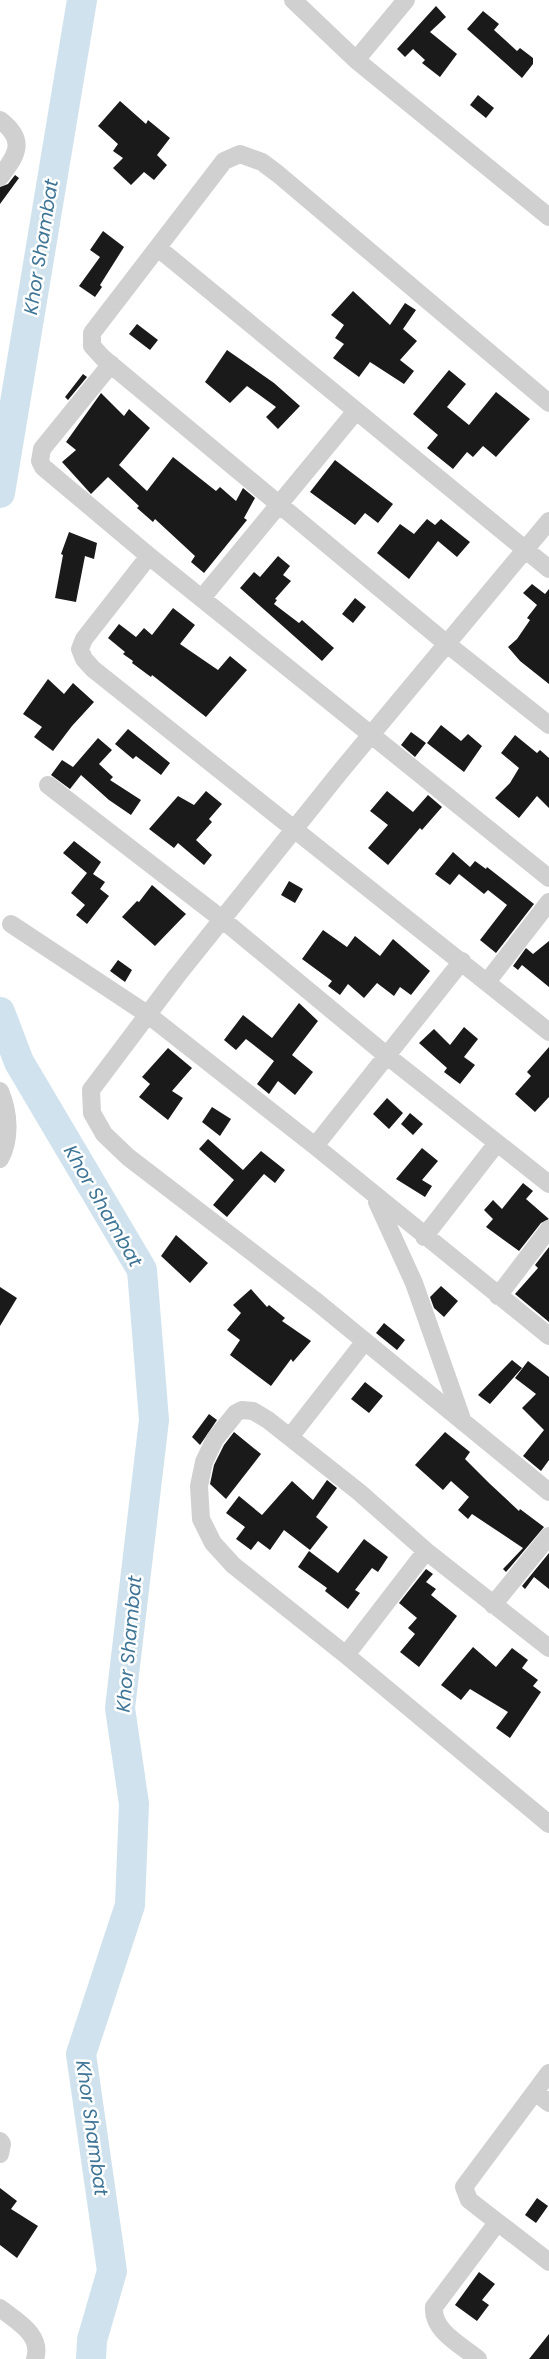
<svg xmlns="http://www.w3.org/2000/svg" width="549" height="2359" viewBox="0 0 549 2359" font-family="Poppins,sans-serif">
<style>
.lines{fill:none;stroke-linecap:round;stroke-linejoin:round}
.river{stroke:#cfe2ee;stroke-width:30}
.building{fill:#1a1a1a}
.minor{stroke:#d0d0d0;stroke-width:18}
.labels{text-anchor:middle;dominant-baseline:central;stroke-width:5;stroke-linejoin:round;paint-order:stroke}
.water-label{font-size:19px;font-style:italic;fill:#3f7597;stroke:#fff}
</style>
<rect width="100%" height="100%" fill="#fff"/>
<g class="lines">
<path class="river" d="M0,493L82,0
M0,1012L19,1062L142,1270L154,1420L120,1708L134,1804L130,1905L81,2054L112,2271L92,2340L91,2359"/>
</g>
<path class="building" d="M436,6L446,17L430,32L457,54L440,77L422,63L425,60L413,49L405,57L397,49Z
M483,11L499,24L494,30L517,51L520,48L533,58V64L522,78L467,29Z
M478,95L494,108L486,118L470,105Z
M120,101L146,124L148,120L170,138L157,155L167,165L154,180L144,172L131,185L113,168L123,158L113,151L118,144L98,126Z
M15,175L19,178L0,204V187L8,184Z
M103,231L124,247L100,285L102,287L95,297L79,286L100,257L90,250Z
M353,291L390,325L405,303L416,310L403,329L417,341L400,360L414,371L404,384L370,362L359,377L333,358L344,344L335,338L344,325L331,315Z
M137,324L158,340L150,350L129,334Z
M227,350L274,383L300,406L278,429L266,417L276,407L247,386L230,403L205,382Z
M449,370L466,384L447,407L469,425L496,392L530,419L496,457L483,446L473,457L467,452L453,469L427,448L438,435L413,414Z
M83,374L87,377L68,400L65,397Z
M101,393L124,416L129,409L150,428L119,465L147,491L173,457L216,491L220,487L236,501L243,488L255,498L244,518L247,520L204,573L191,562L195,556L155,519L153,522L137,508L139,506L108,477L91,494L62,462L76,450L66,442Z
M335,460L393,504L378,523L365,513L355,525L310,492Z
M427,519L435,525L441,519L470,542L457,557L438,541L409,579L377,553L400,524L414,534Z
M69,532L97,543L94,559L85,556L76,602L55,598L63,555L61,554Z
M278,556L290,566L283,575L291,581L275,599L277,600L274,604L299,623L302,620L334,648L322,661L240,588L254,572L260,577Z
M532,584L545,594L549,589V684L520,661L508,647L517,639L530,620L527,618L537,605L523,593Z
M355,598L366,607L353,623L342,614Z
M173,608L195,625L180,644L218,670L230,656L247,670L206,717L152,675L151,677L132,663L133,661L123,654L125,652L108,638L119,624L136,637L144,628L152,635Z
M48,679L64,694L73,683L94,702L72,726L53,751L34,737L42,727L23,714Z
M441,725L461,741L468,734L482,746L464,772L427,743Z
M128,729L170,763L161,775L136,756L133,759L115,744Z
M411,732L426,743L415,757L401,745Z
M515,735L537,753L540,750L549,758V808L537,796L519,818L495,798L510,783L519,768L501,753Z
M98,738L112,750L99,764L113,777L110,780L141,800L131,815L109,800L81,775L70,789L51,775L62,760L73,767Z
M206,791L222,804L209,819L212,822L196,840L212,855L204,865L178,843L174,848L149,829L178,796L194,805Z
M387,791L413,812L428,795L442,807L422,830L420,828L388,865L368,848L388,825L370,811Z
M74,841L101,862L93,874L105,882L100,889L109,896L87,924L76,915L85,905L71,893L87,873L63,853Z
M453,852L470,867L475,861L486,869L487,867L534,904L496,953L480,940L507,905L488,890L484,894L459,874L450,885L435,874Z
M289,881L303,889L295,903L281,895Z
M152,885L186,914L155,946L122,917L137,901L139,902Z
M323,930L347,947L355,936L380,956L393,939L430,971L411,995L400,987L394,996L377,983L364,998L348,984L340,995L328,986L332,981L302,959Z
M549,941V987L522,965L518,970L513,966L526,948L533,954Z
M118,960L132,970L125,982L110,971Z
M299,1003L318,1021L292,1055L313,1072L295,1095L278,1081L269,1094L257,1084L274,1061L246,1039L236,1050L224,1040L243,1015L272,1038Z
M464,1027L478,1039L464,1057L475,1065L460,1084L444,1072L447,1068L419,1043L434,1029L450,1045Z
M549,1047V1097L535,1112L515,1094L531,1076L527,1072Z
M168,1048L192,1068L172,1091L183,1098L168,1120L139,1097L150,1084L142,1077Z
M387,1098L403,1113L389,1129L373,1114Z
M212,1107L231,1119L220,1136L202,1122Z
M410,1113L423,1124L413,1135L401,1124Z
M208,1139L243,1170L261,1151L285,1170L275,1183L264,1174L227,1217L213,1205L234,1180L199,1149Z
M422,1148L438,1161L422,1180L432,1186L425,1197L396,1179Z
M523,1183L533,1191L526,1199L549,1219L541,1223L519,1251L486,1227L493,1219L484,1210L493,1200L502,1209Z
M176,1235L208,1263L190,1283L161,1256Z
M549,1247V1322L515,1294L538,1268L535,1265Z
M441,1286L458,1301L444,1317L434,1308L430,1297Z
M0,1287L17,1298L0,1326Z
M251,1289L267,1307L269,1305L285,1318L282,1321L311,1341L293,1362L291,1359L271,1386L230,1355L240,1340L227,1330L241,1313L233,1305Z
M384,1323L405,1340L397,1350L376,1333Z
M512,1360L522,1368L490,1404L478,1395Z
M528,1361L549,1377V1460L541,1471L523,1456L544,1430L522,1408L536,1394L515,1378Z
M365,1382L383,1396L369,1413L351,1399Z
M209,1414L217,1420L200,1445L192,1437Z
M234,1432L261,1454L226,1499L210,1484L214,1465L224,1445Z
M445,1432L470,1452L465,1459L489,1483L519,1511L520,1509L544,1527L506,1572L503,1569L523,1548L472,1514L468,1519L458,1510L469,1497L451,1481L443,1490L415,1465Z
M327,1480L337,1488L316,1517L328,1527L310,1550L284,1530L270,1550L258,1541L251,1550L236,1539L245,1527L226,1513L239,1496L262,1515L292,1481L313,1500Z
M364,1539L388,1557L378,1572L372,1568L355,1590L360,1593L348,1609L325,1591L327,1588L298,1567L309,1551L338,1573Z
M549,1553V1589L534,1577L525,1589L522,1586Z
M426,1569L433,1574L426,1582L436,1589L431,1595L457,1616L419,1667L400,1652L415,1634L408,1628L417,1618L399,1603Z
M473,1647L496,1667L512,1648L528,1660L522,1668L538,1680L533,1686L541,1692L510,1738L496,1728L508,1712L470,1689L461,1700L441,1685Z
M0,2188L17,2201L11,2209L38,2226L17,2258L0,2245Z
M537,2198L548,2206L536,2223L525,2215Z
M479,2272L495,2284L482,2300L489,2305L477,2321L455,2305Z
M549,2334V2359H529Z"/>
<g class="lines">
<path class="minor" d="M293,0L356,60L549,217
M356,60L406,0
M0,120C26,140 18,154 0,177
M158,248L549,569
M111,364L42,449L40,461L43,467L149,556L549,878
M549,403L278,174L262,162L240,154L224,161L92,333V346L103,358L447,644L549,725
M549,521L340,772L176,977L91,1090L92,1113L104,1134L128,1157L317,1302L549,1492
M149,556L84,639L80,649L84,659L93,669L549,1032
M202,598L356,411
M48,785L223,920L386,1055L549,1184
M11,924L147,1014L315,1146L549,1336
M487,982L549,902
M0,1091C9,1112 11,1139 0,1159
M315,1146L462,961
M377,1202L414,1283L463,1422
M424,1237L497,1143
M498,1296L549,1229
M290,1437L365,1341
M493,1605L549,1536
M549,1648L426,1551L359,1492L268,1420L253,1411L242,1410L236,1413L215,1439L204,1462L199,1486L201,1519L213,1543L233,1565L346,1655L549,1824
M346,1655L426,1551
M549,2073L464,2187L469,2200L549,2262
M535,2092L549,2103
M0,2141L2,2144L0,2154
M0,2308C16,2321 43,2335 35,2359
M478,2359C461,2345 432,2331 434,2307L497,2223"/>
</g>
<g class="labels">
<g class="water-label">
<text transform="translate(41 247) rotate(-81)">Khor Shambat</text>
<text transform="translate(103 1206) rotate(60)">Khor Shambat</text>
<text transform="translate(129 1644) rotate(-85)">Khor Shambat</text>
<text transform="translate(92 2128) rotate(82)">Khor Shambat</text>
</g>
</g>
</svg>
